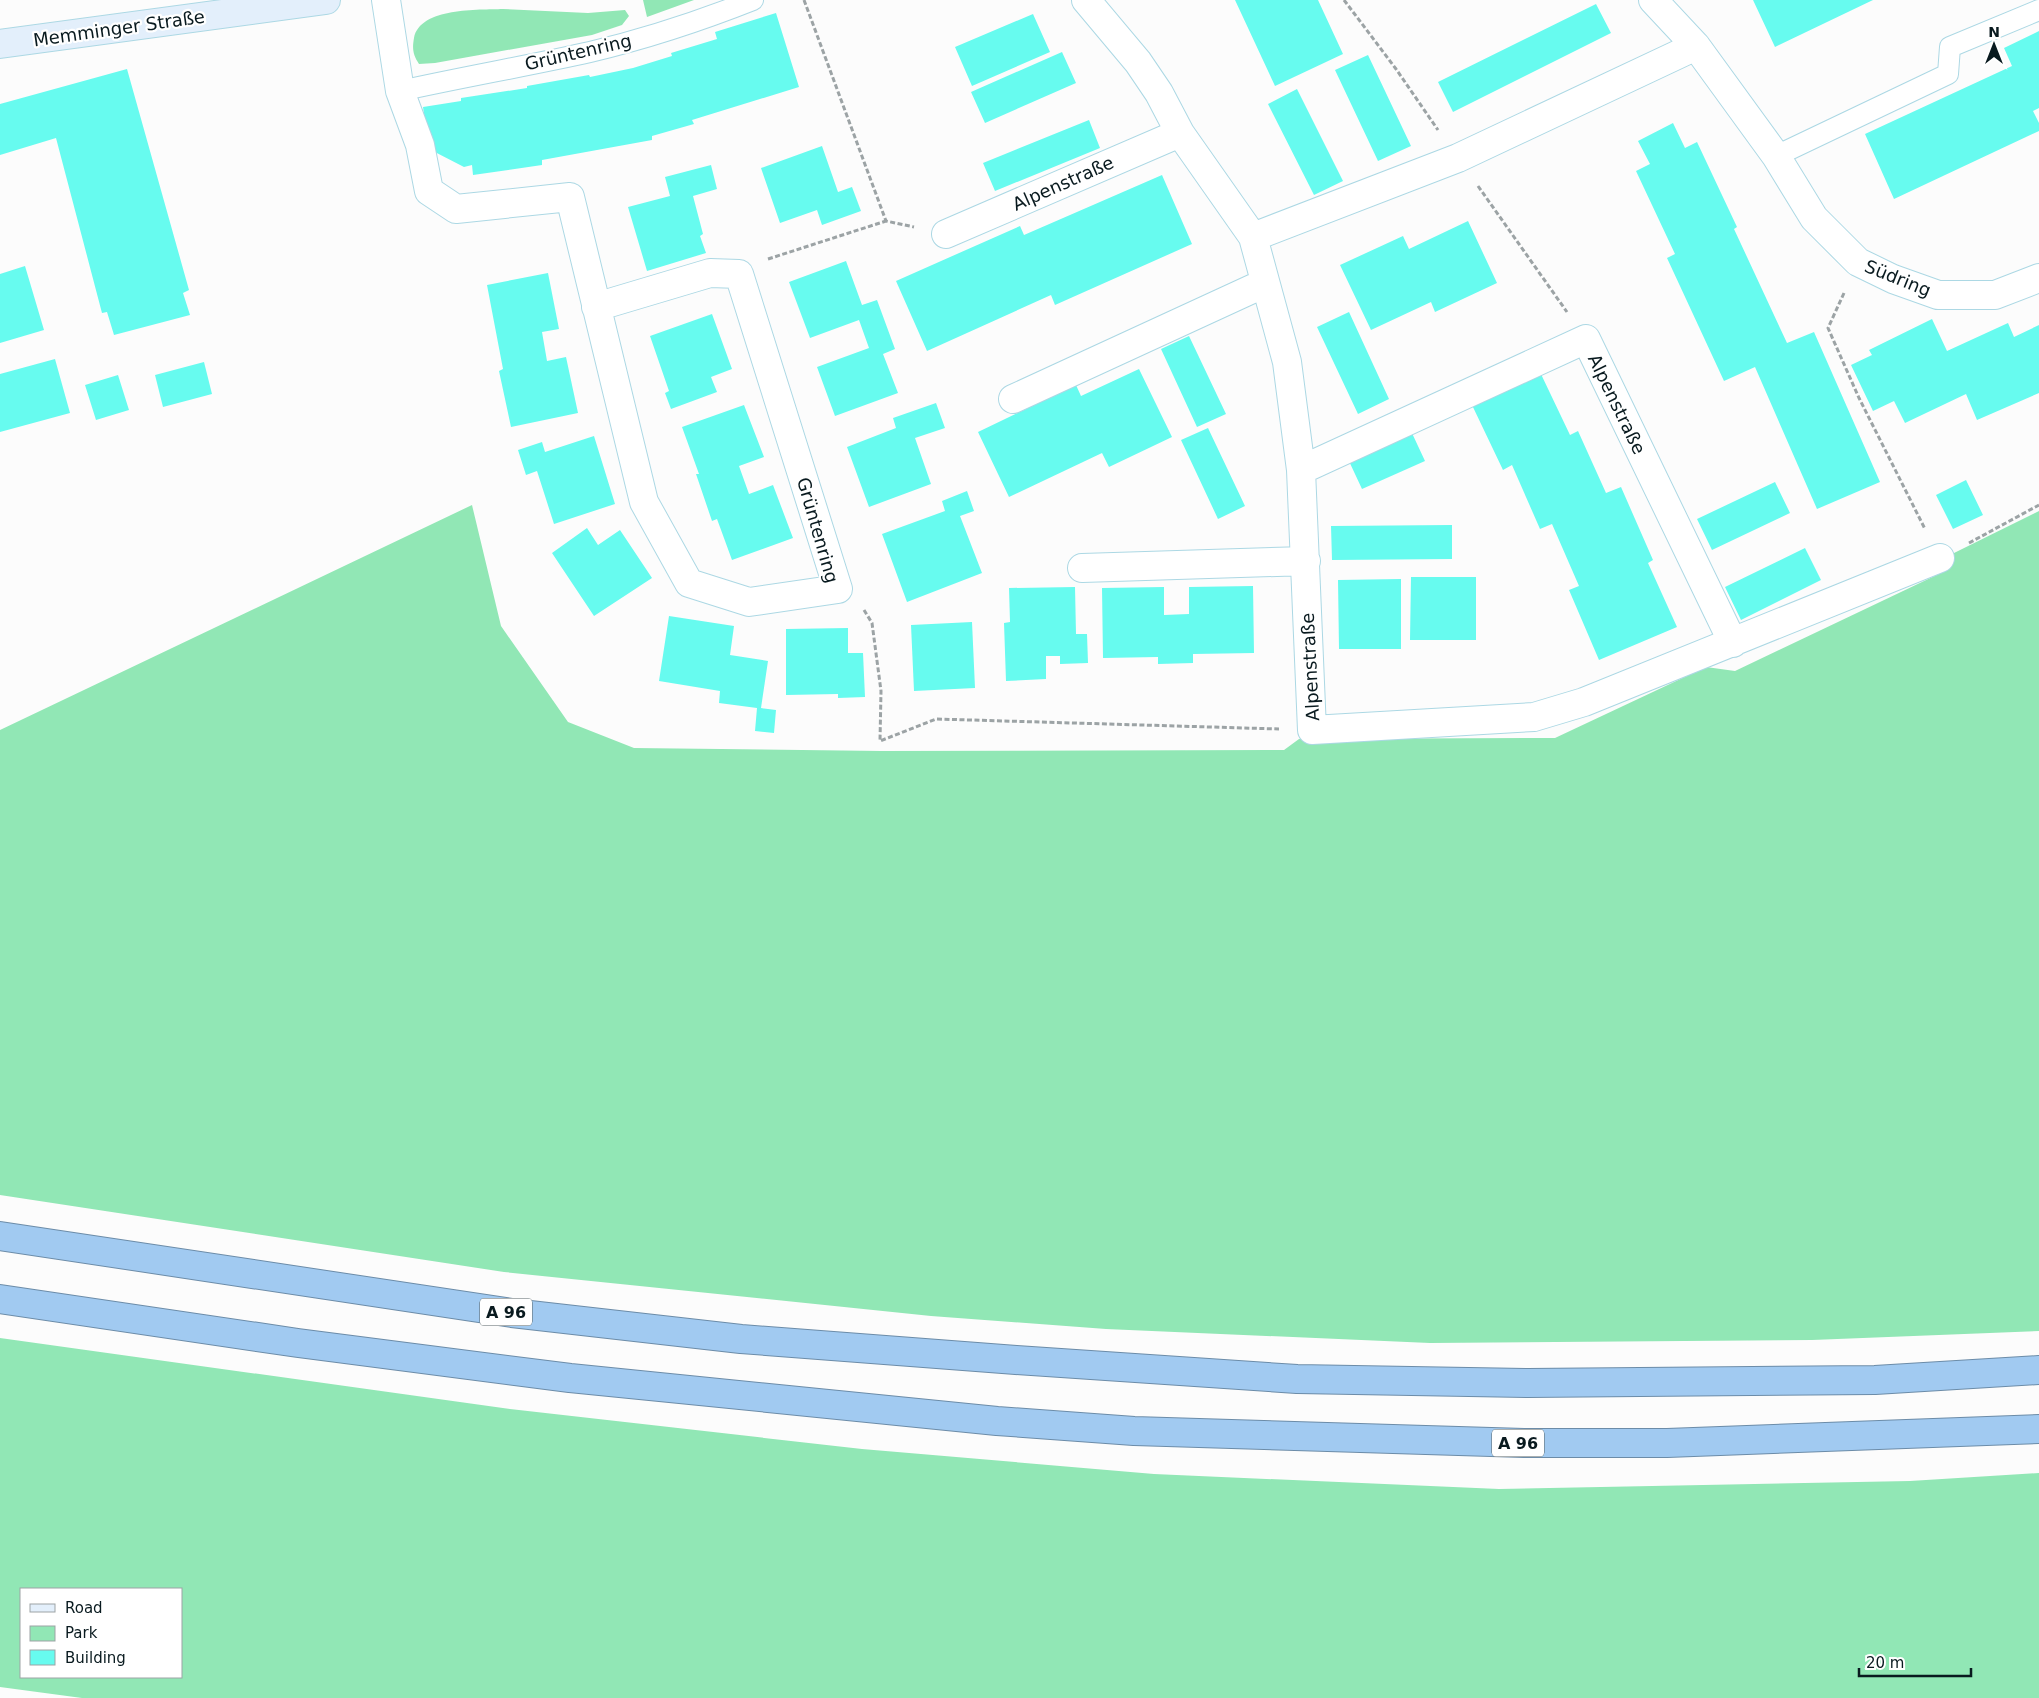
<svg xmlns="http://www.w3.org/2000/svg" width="2039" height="1698" viewBox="0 0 2039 1698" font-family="'DejaVu Sans',sans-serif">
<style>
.green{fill:#91e7b5;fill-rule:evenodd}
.building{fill:#67fbef}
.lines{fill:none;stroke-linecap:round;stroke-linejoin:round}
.lane-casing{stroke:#acd8e4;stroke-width:22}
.street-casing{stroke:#acd8e4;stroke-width:30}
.secondary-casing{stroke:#acd8e4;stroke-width:30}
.highway-casing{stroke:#6c8ca8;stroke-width:30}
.path{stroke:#9ca3a5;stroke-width:3;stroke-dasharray:5 2.5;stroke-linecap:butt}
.lane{stroke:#fff;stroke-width:20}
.street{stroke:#fff;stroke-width:28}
.secondary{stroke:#e3effb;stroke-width:28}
.highway{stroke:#a1caf1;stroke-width:28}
.labels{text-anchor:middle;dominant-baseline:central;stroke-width:4.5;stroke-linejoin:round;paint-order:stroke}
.shield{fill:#fff;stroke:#535f62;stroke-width:1}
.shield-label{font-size:16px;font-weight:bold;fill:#091a1f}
.street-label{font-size:18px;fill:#091a1f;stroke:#fff}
</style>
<rect width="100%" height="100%" fill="#fcfcfc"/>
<path class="green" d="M643,0H694L647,17Z
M503,9L588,13L625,10L629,16L622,25L592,35L435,63L419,64C413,55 412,49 414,38C420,7 479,10 503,9Z
M472,505L501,626L568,722L634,748L881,751L1284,750L1299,739L1555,738L1706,667L1735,671L1943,572L1952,554L2039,511V1331L1812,1340L1430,1343L1106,1329L931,1316L504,1272L0,1195V730Z
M0,1338L510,1409L862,1449L1154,1474L1499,1489L1910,1481L2039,1473V1698H82L0,1687ZM21,1589H181V1677H21Z"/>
<path class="building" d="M1235,0H1318L1343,54L1275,86Z
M1753,0H1873L1775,47Z
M1596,4L1611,33L1453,112L1438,82Z
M776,13L799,87L692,120L694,124L652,136V140L542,160V165L473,175L472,165L464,167L429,149L423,107L461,101V98L527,88V86L589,75L590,77L633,68L672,56L671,53L717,39L715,32Z
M1033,14L1050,52L972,86L955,47Z
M2039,31V108L2033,111L2039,123V131L1894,199L1865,134L2012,66L2004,48Z
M1062,52L1076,83L985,123L971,92Z
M1368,55L1411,146L1378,161L1335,70Z
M127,69L189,290L183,293L190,315L114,335L107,312L102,313L56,138L0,155V104Z
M1297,89L1343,181L1314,195L1268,104Z
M1089,120L1100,148L995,191L983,163Z
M1673,123L1685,148L1697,142L1737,227L1734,229L1787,343L1814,332L1880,482L1817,509L1755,367L1724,381L1667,258L1675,254L1636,171L1650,164L1638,141Z
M822,146L838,192L852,187L861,211L822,225L817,210L780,223L761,168Z
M711,165L717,189L693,196L703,234L700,236L706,253L647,271L628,207L670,196L665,177Z
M1162,175L1192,244L1055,305L1051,295L927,351L896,281L1020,226L1024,235Z
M1468,221L1497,283L1435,312L1431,302L1371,330L1340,265L1403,236L1409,249Z
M846,261L862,305L877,300L895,349L883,354L898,393L835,416L817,367L869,348L859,320L810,338L789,282Z
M25,266L44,330L0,343V274Z
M548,273L559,329L542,332L547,361L566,357L578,413L511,427L499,371L503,369L487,285Z
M1349,312L1389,399L1358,414L1317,327Z
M712,314L732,369L711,377L717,392L671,409L665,393L669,391L650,336Z
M1932,319L1947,351L2008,323L2014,337L2039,325V393L1977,420L1966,394L1905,423L1894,401L1873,411L1851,365L1872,355L1869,350Z
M1189,336L1226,414L1197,427L1161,349Z
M55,359L70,413L0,432V374Z
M204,362L212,394L163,407L155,375Z
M1139,369L1172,437L1109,467L1102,453L1009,497L978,432L1076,385L1081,396Z
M1540,372L1570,435L1578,431L1606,493L1621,487L1653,560L1648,563L1677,627L1599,660L1569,590L1579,586L1552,524L1540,529L1512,465L1503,470L1472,405Z
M118,375L129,410L96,420L85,385Z
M936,403L945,428L915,438L931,484L869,507L847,447L896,428L893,418Z
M744,405L764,457L739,466L749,494L773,485L793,538L732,560L717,519L712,521L696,474H699L682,427Z
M1208,428L1245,506L1218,519L1181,440Z
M1411,431L1425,461L1362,489L1348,459Z
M594,436L615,504L554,524L537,471L526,475L518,450L542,442L545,452Z
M1966,480L1983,515L1953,529L1936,495Z
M1775,482L1790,513L1712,550L1697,519Z
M967,491L974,511L960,516L982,573L907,602L882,534L945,511L942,501Z
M1452,525V559L1332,560L1331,526Z
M587,528L598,545L620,530L652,578L594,616L552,553Z
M1805,548L1821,580L1741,620L1725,587Z
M1411,577H1476V640H1410Z
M1401,579V649H1339L1338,580Z
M1253,586L1254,653L1193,654V663L1158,664V657L1103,658L1102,588L1164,587V615L1189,614V587Z
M1075,587L1076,634H1087L1088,663L1060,664V656H1046V679L1006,681L1004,623L1010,622L1009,588Z
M669,616L734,626L730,655L768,661L761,708L776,710L774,733L755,731L757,708L719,703L720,691L659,681Z
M972,622L975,688L914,691L911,625Z
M848,628V653H863L865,697L838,698V694L786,695V629Z"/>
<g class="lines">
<g class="lane-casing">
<path id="lane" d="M400,91C463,77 527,66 590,52C645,39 700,21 753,0
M1776,156L1948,74L1950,47L2039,10"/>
</g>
<g class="street-casing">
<path id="street" d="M386,0L400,91L420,145L429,191L456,209L570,197L644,502L689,583L749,602L838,589L739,274L710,273L596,307
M1086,0L1138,62L1159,93L1180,133L1253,237L1287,362L1301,470L1312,730L1534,717L1584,702L1940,558
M1653,0L1696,46L1776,156L1814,218L1858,262L1893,279L1938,295H1995L2039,278
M946,234L1180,133
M1253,237L1458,158L1696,46
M1013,399L1265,283
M1301,470L1586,339L1733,643
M1082,568L1306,561"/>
</g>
<g class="secondary-casing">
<path id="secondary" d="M0,44L326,0"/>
</g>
<g class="highway-casing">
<path id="highway" d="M0,1236L512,1313L741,1339L1016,1360L1297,1379L1528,1383L1875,1380L2039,1370
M0,1299L298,1343L570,1378L997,1421L1134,1431L1524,1443H1667L2039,1429"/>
</g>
<path class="path" d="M804,0L886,221L914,227
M1344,0L1396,69L1438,130
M1478,186L1567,312
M768,259L886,221
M1844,293L1828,328L1859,398L1925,529
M1969,543L2039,505
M864,610L872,623L881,691L880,741L936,719L1279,729"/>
<use href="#lane" class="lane"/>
<use href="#street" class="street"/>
<use href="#secondary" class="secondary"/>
<use href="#highway" class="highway"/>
</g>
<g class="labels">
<g class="shield">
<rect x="480" y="1298.5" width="52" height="27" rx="4"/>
<rect x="1492" y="1429.5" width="52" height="27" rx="4"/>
</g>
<g class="shield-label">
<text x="506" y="1312">A 96</text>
<text x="1518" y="1443">A 96</text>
</g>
<g class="street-label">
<text transform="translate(119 28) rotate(-8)">Memminger Straße</text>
<text transform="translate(578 52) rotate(-13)">Grüntenring</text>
<text transform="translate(1063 183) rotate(-24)">Alpenstraße</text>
<text transform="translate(1898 278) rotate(22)">Südring</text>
<text transform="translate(1617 404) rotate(64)">Alpenstraße</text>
<text transform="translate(818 530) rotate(74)">Grüntenring</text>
<text transform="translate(1310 667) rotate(-93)">Alpenstraße</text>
</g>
</g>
<rect x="20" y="1588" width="162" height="90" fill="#ffffff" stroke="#9da3a5"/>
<rect x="30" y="1604" width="25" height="8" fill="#e3effb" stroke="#9da3a5"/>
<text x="65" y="1613" font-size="15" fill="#091a1f">Road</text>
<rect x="30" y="1626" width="25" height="15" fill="#91e7b5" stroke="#9da3a5"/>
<text x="65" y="1638" font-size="15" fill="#091a1f">Park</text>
<rect x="30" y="1650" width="25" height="15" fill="#67fbef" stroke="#9da3a5"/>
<text x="65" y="1663" font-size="15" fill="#091a1f">Building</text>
<g transform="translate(1994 45)" stroke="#ffffff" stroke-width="4" paint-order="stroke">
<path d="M0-4L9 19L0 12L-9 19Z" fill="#091a1f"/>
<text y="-8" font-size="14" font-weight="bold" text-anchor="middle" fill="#091a1f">N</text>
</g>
<path d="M1859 1668v8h112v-8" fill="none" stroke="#091a1f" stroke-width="2.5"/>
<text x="1866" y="1668" font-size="15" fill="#091a1f" stroke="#ffffff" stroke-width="4" paint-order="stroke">20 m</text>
</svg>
